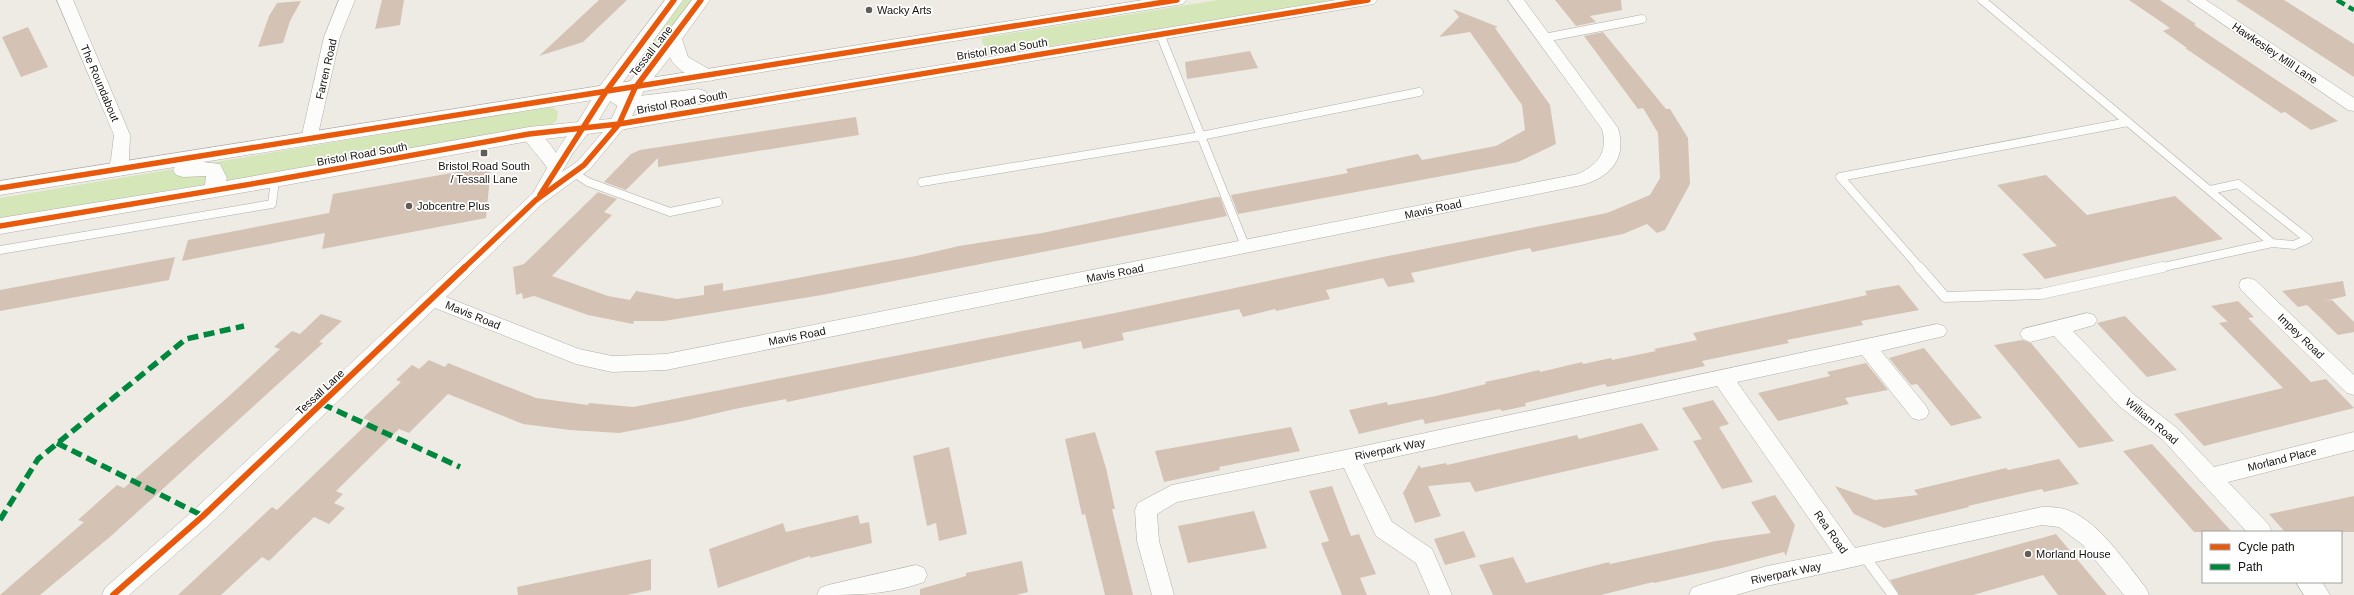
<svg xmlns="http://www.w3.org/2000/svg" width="2354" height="595" viewBox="0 0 2354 595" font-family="Arial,sans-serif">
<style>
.green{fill:#d5e7b8}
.building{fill:#d4c3b4}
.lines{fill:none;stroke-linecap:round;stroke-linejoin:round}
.lane-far1-casing{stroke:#b1aeaa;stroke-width:9}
.lane-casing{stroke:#b1aeaa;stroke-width:11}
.street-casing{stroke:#b1aeaa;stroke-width:1}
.secondary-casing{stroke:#b1aeaa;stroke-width:1}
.highway-casing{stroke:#b1aeaa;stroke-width:1}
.lane-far1{stroke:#fcfcfb;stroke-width:8}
.lane{stroke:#fcfcfb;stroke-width:10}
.street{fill:#fcfcfb;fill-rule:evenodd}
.secondary{fill:#fcfcfb;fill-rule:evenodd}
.highway{fill:#fcfcfb;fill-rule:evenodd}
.quiet-far1{stroke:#00873e;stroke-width:4.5;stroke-dasharray:9 4.5;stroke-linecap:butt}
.quiet{stroke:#00873e;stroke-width:5.5;stroke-dasharray:11 5.5;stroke-linecap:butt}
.cycleway-far1-casing{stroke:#fff;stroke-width:8}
.cycleway-casing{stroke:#fff;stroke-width:9}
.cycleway-far1{stroke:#e8590c;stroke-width:5.5}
.cycleway{stroke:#e8590c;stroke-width:6}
.poi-dot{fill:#605e59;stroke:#fff;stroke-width:1.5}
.labels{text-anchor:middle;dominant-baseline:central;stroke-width:3.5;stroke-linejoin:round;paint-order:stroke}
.poi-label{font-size:11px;fill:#14120e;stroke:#fff;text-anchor:start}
.street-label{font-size:11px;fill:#14120e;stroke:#fff}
</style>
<rect width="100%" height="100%" fill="#eeebe4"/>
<path class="green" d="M683,0H691L644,65L636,66Z
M1218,0H1340L988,56L981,38Z
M550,106L558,111L557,120L551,125L0,220V198Z"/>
<path class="building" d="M382,0H404L400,25L375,29Z
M599,0H627L583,42L539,56Z
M1555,0H1621L1622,10L1590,16L1596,22L1576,26Z
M2129,0H2160L2196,24L2194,25L2338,121L2311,130L2285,112L2281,113L2185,48H2187L2163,31L2170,28Z
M2236,0H2284L2354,44V77Z
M301,1L290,21L283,43L258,47L269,16L277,3Z
M1453,9L1498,27L1495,28L1550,105L1556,144L1518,162L1238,214L1231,195L1348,173L1346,169L1418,154L1422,160L1496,146L1525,130L1522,105L1470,32L1439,37L1459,17Z
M28,27L48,67L21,77L2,37Z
M1603,32L1666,109H1670L1688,138L1690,184L1665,230L1657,233L1647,224L1623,234L1532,252L1530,248L1411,273L1415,282L1388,287L1383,278L1326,290L1330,299L1276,311L1275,309L1243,317L1239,309L1122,333L1124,340L1083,349L1081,341L787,402L786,399L735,409L683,421L619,433L570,430L523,424L448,394L409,433L399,429L336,491L343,494L334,503L345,508L329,524L314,517L269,561L262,557L221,595H178L272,507L277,510L370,421L363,418L401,382L396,380L412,365L419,369L429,360L445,367L448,363L536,398L588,405L589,403L633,407L1115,313L1383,257L1607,213L1650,195L1660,178L1658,133L1643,108L1638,109L1584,36Z
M1250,51L1258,68L1187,79L1185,62Z
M856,117L859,135L658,167V158L626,190L604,182L631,154L640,150Z
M491,166L486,218L322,249L325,233L182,261L188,240L329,213L333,194Z
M2046,175L2087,215L2175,196L2223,239L2045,279L2022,254L2057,246L1997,185Z
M598,192L617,199L604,212L612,215L552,276L608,296L630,300L636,291L677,299L704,295V286L723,283V291L781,281L916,256L959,246L1042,233L1216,197H1220L1227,216L822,295L664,321H634L633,324L588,315L534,296L523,299L522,293L516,295L513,267L524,264Z
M175,257L169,280L0,311V290Z
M2343,281L2346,296L2324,301L2332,300L2354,322V332L2338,335L2307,305L2298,307L2282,291Z
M1899,285L1919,310L1861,321L1863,325L1787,340L1789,343L1702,361L1705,366L1607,387L1605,384L1525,403L1526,406L1502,411L1500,409L1425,424L1423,419L1359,434L1349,410L1387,402L1388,405L1436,396L1486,384L1485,382L1509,377L1539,370L1540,372L1582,362L1583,364L1611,358L1612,360L1656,351L1654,349L1697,340L1693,333L1867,295L1865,291Z
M2238,301L2254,317L2228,322L2211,306Z
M321,314L342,321L319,342L323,343L111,536L40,595H0L84,522L78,520L117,485L124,488L228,397L280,349L274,347L292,331L300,334Z
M2125,316L2177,370L2147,377L2097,323Z
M2248,318L2311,382L2326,379L2354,408L2204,446L2174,414L2283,388L2219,323Z
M2022,340L2031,343L2114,441L2079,448L1994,345Z
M1924,348L1956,387L1982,418L1951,426L1917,384L1911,385L1889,358Z
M1866,363L1888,390L1845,398L1849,404L1778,421L1758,393L1830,376L1827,372Z
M1713,400L1729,424L1719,427L1753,482L1722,489L1693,441L1702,439L1682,408Z
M1642,423L1659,450L1475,492L1470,482L1428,486L1441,516L1415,523L1403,493L1419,465L1421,468L1446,463L1447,465L1577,435L1579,439Z
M1291,427L1300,451L1219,467L1220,470L1164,482L1155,451Z
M1095,432L1106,468L1115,509H1112L1133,595H1105L1085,514L1082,515L1065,439Z
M2152,444L2232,532H2194L2123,451Z
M949,447L967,534L939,541L936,523L927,526L913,456Z
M2059,459L2079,484L2044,492L2042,489L1968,506L1969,507L1884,528L1854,514L1835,486L1875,500L1918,495L1914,490L2006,468L2008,470Z
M1332,486L1351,536L1359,534L1376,574L1360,578L1367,595H1342L1321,543L1329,541L1309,491Z
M1775,495L1795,525L1786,556L1784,552L1722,568L1654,583L1653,582L1601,595H1493L1479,565L1513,557L1526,583L1609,562L1610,564L1716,541L1771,533L1751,502Z
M2354,496V532H2285L2269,514Z
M1254,511L1267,548L1188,563L1178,526Z
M858,515L860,524L869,522L872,543L810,558V556L718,588L709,549L783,523L786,532Z
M1464,531L1476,557L1445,565L1434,539Z
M2056,534L2107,595H2058L2043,575L1973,595H1899L1890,580Z
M651,559V590L627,595H518L517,587Z
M1022,561L1028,592L1016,595H920V589L966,576V573Z"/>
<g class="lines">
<g class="lane-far1-casing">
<path id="lane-far1" d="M1982,0L2128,122
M1160,34L1246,248
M1544,38L1642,19
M2128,122L2272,243L2159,268
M574,173L588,182L670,212L718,202
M922,182L1201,136L1419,92
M2210,190L2238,184L2308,239L2294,245L2272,243
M0,250L272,204L275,180
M1920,268L1840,177L2128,122"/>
</g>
<g class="lane-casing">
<path id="lane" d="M1919,267L1945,297L2041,294L2163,267
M1865,557L1893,595"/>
</g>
<g class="street-casing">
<path id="street" d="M57,0H73L130,135L129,160L123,173L117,175L111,173L108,169L111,160L114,135Z
M339,0H355L340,37L317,139L315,143L309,145L303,143L301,139L324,37Z
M1508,0H1524L1618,128C1627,158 1611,177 1582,185L666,370L612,372L576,364L435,308L211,523L129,595H102L105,588L195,509L533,193L547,168C539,155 528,146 521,134L523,130C537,126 549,142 556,153C563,142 574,120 590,124L592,128L573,153L562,172L578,161L613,120H625L627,124L590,169L542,204L446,297L579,349L612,356L666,354L1578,174C1599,164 1608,152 1602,129Z
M2188,0H2206L2354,98V111L2348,110Z
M2248,278L2255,280L2354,375V395L2347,393L2241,290L2239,285L2241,280Z
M2087,313L2094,315L2097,320L2094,325L2073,331L2133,394L2177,428L2214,467L2354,432V450L2228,482L2269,525L2272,532H2247L2163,440L2119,406L2054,336L2030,342L2023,339L2020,334L2023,329Z
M1937,324L1944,326L1947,331L1944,336L1881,351L1926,406L1929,412L1926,418L1919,420L1912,418L1862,355L1737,382L1855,548L2042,507C2051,507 2061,507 2070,511C2100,523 2126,563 2146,588L2149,595H2124L2083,545L2059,527L2042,525L1767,586L1736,595H1689L1692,588L1700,585L1767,566L1833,553L1717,386L1363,464L1392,522L1432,549L1452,595H1430L1416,563L1376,536L1344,468L1177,502L1157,514L1159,541L1174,595H1152L1137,541L1135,510L1138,503L1172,485L1350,449Z
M916,565L924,568L927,575L924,582C888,595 854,595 817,595L820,588L828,585Z
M2296,582H2322L2330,595H2304Z"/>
</g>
<g class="secondary-casing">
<path id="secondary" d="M665,0H683L615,93L591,133L584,135L577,133L574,128L600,86Z
M692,0H710L682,39L688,57L714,72L716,76L714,80C701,84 674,70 670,57L644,90L626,129L619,130L612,129L609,124L628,84Z"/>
</g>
<g class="highway-casing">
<path id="highway" d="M1143,0H1186L1183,4L1177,5L626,94L631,97L698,89L705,91L708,95L705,99L698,101L628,110L621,108L605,98L203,162L220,164L227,178L226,181L529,127L619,118L1336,0H1377L1374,4L1368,5L619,130L529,141L275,187L0,234V218L205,185L206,176L183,177L176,175L173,170L175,167L0,195V181Z"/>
</g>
<use href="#lane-far1" class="lane-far1"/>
<use href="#lane" class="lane"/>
<use href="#street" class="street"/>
<use href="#secondary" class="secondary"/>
<use href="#highway" class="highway"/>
<path class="quiet-far1" d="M2337,0L2354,10"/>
<path class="quiet" d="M322,404L460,467
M57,443L203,516
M0,520L38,459L186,339L244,326"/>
<g class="cycleway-far1-casing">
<path id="cycleway-far1" d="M0,188L1177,0
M540,195L607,90L674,0
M0,226L275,180L529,134L619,124L1368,0
M464,268L536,200L584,165L619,124L635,88L701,0"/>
</g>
<g class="cycleway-casing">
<path id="cycleway" d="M113,595L203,516L465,267"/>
</g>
<use href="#cycleway-far1" class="cycleway-far1"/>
<use href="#cycleway" class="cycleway"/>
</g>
<g class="poi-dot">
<circle cx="869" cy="10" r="4"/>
<rect x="480" y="149" width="8" height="8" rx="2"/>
<circle cx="409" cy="206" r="4"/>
<circle cx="2028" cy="554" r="4"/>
</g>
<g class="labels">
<g class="poi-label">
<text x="877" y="10">Wacky Arts</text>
<text x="484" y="166" text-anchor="middle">Bristol Road South<tspan x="484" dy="13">/ Tessall Lane</tspan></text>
<text x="417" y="206">Jobcentre Plus</text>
<text x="2036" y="554">Morland House</text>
</g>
<g class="street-label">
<text transform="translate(1002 49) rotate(-9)">Bristol Road South</text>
<text transform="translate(651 51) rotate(-52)">Tessall Lane</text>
<text transform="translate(2275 53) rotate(34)">Hawkesley Mill Lane</text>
<text transform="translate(326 69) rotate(-77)">Farren Road</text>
<text transform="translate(100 83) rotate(67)">The Roundabout</text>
<text transform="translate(682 102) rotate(-10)">Bristol Road South</text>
<text transform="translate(362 154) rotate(-10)">Bristol Road South</text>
<text transform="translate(1433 209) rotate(-12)">Mavis Road</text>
<text transform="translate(1115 273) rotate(-11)">Mavis Road</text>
<text transform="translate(473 315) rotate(22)">Mavis Road</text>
<text transform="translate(797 336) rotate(-11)">Mavis Road</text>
<text transform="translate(2301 336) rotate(44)">Impey Road</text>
<text transform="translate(320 392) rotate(-43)">Tessall Lane</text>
<text transform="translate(2152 421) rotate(40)">William Road</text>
<text transform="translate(1390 449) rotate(-12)">Riverpark Way</text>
<text transform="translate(2282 459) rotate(-14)">Morland Place</text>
<text transform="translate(1831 532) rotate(55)">Rea Road</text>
<text transform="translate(1786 573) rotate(-12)">Riverpark Way</text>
</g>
</g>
<rect x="2202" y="531" width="140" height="52" fill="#ffffff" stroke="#a1a09f"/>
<rect x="2210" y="544" width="20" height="6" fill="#e8590c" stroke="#a1a09f"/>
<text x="2238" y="551" font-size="12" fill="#14120e">Cycle path</text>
<rect x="2210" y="564" width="20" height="6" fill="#00873e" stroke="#a1a09f"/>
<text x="2238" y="571" font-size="12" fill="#14120e">Path</text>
</svg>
